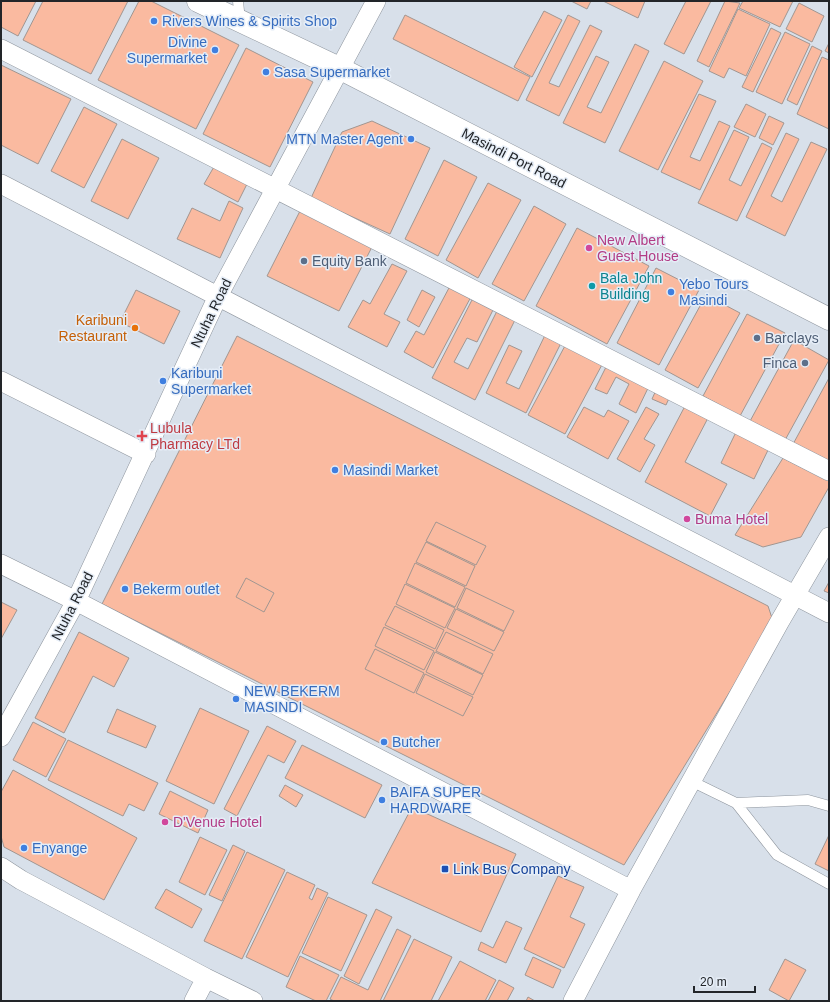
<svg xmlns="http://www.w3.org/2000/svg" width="830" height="1002" viewBox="0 0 830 1002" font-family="Helvetica,sans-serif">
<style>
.building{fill:#fabaa0;stroke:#a19691}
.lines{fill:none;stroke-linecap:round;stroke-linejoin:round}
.lane-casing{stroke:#8e959e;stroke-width:11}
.street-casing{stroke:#8e959e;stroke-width:20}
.secondary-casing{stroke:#8e959e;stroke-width:23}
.lane{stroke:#fff;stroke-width:10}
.street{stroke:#fff;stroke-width:19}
.secondary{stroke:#fff;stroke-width:22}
.shop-dot{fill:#3f7fe0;stroke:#e5edf7;stroke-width:1.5}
.hotel-dot{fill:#d1479c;stroke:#e5edf7;stroke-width:1.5}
.service-dot{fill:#5c6f8a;stroke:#e5edf7;stroke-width:1.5}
.culture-dot{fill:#0f9aa8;stroke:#e5edf7;stroke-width:1.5}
.food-dot{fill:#e8710a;stroke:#e5edf7;stroke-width:1.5}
.health-dot{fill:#e0444e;stroke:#e5edf7;stroke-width:1.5}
.transit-dot{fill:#1a4fb4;stroke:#e5edf7;stroke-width:1.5}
.labels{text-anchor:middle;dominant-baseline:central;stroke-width:3;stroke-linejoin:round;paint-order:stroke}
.shop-label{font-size:14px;fill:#366cbe;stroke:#e5edf7;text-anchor:start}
.street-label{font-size:14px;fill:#222529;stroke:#e5edf7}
.hotel-label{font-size:14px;fill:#b23c85;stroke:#e5edf7;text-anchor:start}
.service-label{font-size:14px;fill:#4e5e75;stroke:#e5edf7;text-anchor:start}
.culture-label{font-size:14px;fill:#0d838f;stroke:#e5edf7;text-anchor:start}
.food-label{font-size:14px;fill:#c56008;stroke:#e5edf7;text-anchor:end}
.health-label{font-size:14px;fill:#be3a42;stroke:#e5edf7;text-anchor:start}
.transit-label{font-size:14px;fill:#164399;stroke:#e5edf7;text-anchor:start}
</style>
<rect width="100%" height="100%" fill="#d8e0ea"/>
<path class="building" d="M1,1H36L18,36L1,27Z
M43,1H128L91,74L23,40Z
M139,1H151L239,45L196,129L98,80Z
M571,1H591L587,9Z
M603,1H645L638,18Z
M686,1H711L684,54L664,44Z
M725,1L740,3L709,67L697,61Z
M743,1H793L780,27L739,8Z
M799,3L824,16L812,42L786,29Z
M738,9L770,24L746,76L729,68L724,78L709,71Z
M544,11L562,20L532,77L514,67Z
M405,15L530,77L518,101L393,39Z
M568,15L580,21L549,83L559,87L590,25L602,31L559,116L526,100Z
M771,28L781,33L753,92L742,87Z
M785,32L810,44L782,104L756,92Z
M829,43V53L825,51Z
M635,44L649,51L605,143L563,123L596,56L609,62L587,107L601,113Z
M812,46L822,51L797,105L787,100Z
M246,48L313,82L270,167L203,134Z
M822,57L829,60V129L797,114Z
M664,61L703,81L658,170L619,151Z
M1,65L71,99L38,164L1,145Z
M699,94L716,101L690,157L700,161L719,121L730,126L700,190L661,172Z
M746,104L766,114L755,137L734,127Z
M84,107L117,124L84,188L51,171Z
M769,116L784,123L773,145L759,138Z
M372,121L430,148L390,234L311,198L342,132Z
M734,130L749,137L729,180L741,186L762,143L772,148L737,221L698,203Z
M786,133L799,139L771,196L782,202L811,142L827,149L785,236L746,217Z
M122,139L159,158L128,219L91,201Z
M444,160L477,177L438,256L405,239Z
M215,165L248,182L238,202L204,184Z
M488,183L521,200L478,278L446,260Z
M229,201L243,208L220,258L177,239L192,208L220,221Z
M534,206L566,224L524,301L492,284Z
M301,209L373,245L339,311L267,276Z
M577,228L649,266L607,344L536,306Z
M392,264L407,271L384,314L400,322L387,347L348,327L363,300L370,304Z
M656,268L699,290L659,365L617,343Z
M450,286L473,293L433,368L404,352L416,331L424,335Z
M136,290L180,311L164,344L120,322Z
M422,290L435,297L419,327L407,320Z
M706,295L740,313L698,388L665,370Z
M474,296L495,306L477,342L467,338L454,362L468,369L498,309L516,318L475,400L432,378Z
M747,314L785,333L740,416L703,396Z
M547,331L563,339L526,413L486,393L509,345L522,351L506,383L519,389Z
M237,336L768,606L773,621L624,865L102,604Z
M794,340L829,360L784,442L749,423Z
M567,342L604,361L565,434L528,415Z
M608,363L650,384L636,413L619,404L629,384L616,377L607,394L595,389Z
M829,378V466L792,446Z
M657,388L671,394L666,405L652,399Z
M685,406L708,418L685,462L727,484L710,516L645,482Z
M584,407L604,417L608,410L629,421L608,459L567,437Z
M646,407L659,414L644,439L655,445L640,472L617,459Z
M737,430L770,446L754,479L721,463Z
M783,458L829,481V487L801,537L763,547L735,535Z
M436,522L486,546L476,565L426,541Z
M426,542L475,566L466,586L416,562Z
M415,563L465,587L455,607L406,583Z
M246,578L274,593L264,612L236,597Z
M829,582V593L824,591Z
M405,584L455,608L445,628L396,604Z
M466,588L514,611L504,631L457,608Z
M1,602L17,610L1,639Z
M395,606L444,630L435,649L385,625Z
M456,609L504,632L494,651L447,628Z
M384,627L434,651L424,670L375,646Z
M79,632L129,658L114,687L93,676L64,733L35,718Z
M446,632L493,654L483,674L436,651Z
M375,649L424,673L414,693L365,669Z
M435,652L483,675L473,695L426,672Z
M425,674L473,697L463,716L416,693Z
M200,708L249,731L214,804L166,781Z
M117,709L156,726L146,748L107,732Z
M33,722L66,739L46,777L13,760Z
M267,726L296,741L284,763L268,755L237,816L224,809Z
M68,740L158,783L144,811L129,804L123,816L48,780Z
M302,745L382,785L365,818L285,778Z
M13,770L137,838L104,900L4,847L1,836V792Z
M285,785L303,795L296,807L279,796Z
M170,791L208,810L198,833L159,814Z
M412,807L516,854L481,932L372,883Z
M829,835V871L815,864Z
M200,837L227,850L205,895L179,882Z
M233,845L245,851L222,901L209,895Z
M247,852L285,870L242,959L204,941Z
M287,872L315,885L309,898L312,900L317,888L328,893L288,977L246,957Z
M558,876L584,887L570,917L585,924L564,968L524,949Z
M166,889L202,909L192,928L155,908Z
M328,897L367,915L341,971L302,953Z
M376,909L392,917L359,984L344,976Z
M506,921L522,928L506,963L478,950L481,942L493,948Z
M397,929L411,936L380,1001H334L330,999L341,977L368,990Z
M414,939L452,957L431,1001H383Z
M300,956L339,975L326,1001H316L286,987Z
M533,957L561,970L553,988L525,975Z
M785,959L806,970L789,1001L769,990Z
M460,961L496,980L485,1001H438Z
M499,980L514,988L507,1001H488Z
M528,997L535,1001H526Z"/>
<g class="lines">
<g class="lane-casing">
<path id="lane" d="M238,1L240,21
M691,781L736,803L808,800L829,806
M736,803L777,855L829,884"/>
</g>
<g class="street-casing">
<path id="street" d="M1,49L829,471
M1,184L829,613
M1,381L146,454
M1,564L76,601L631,890L780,621L829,537
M1,737L76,601L218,296L376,1
M1,867L21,880L206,978L253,1001
M194,1001L206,978
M573,1001L631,890"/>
</g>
<g class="secondary-casing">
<path id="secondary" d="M198,1L341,69L829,319"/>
</g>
<use href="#lane" class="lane"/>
<use href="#street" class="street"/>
<use href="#secondary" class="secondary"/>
</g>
<g class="shop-dot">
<circle cx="154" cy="21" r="4"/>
<circle cx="215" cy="50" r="4"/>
<circle cx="266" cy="72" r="4"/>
<circle cx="411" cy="139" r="4"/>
<circle cx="671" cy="292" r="4"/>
<circle cx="163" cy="381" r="4"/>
<circle cx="335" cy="470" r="4"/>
<circle cx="125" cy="589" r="4"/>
<circle cx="236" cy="699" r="4"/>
<circle cx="384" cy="742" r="4"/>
<circle cx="382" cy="800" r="4"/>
<circle cx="24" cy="848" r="4"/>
</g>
<g class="hotel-dot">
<circle cx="589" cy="248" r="4"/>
<circle cx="687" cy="519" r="4"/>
<circle cx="165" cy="822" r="4"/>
</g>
<g class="service-dot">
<circle cx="304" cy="261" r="4"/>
<circle cx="757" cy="338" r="4"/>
<circle cx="805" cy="363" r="4"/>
</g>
<circle class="culture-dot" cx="592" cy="286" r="4"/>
<circle class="food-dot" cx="135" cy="328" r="4"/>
<path class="health-dot" d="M140 430h4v4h4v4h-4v4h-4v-4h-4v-4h4z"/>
<rect class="transit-dot" x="441" y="865" width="8" height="8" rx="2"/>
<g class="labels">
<g class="shop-label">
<text x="162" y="21">Rivers Wines &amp; Spirits Shop</text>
<text x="207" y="42" text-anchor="end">Divine<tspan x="207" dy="16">Supermarket</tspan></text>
<text x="274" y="72">Sasa Supermarket</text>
<text x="403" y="139" text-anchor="end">MTN Master Agent</text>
<text x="679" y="284">Yebo Tours<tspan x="679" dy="16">Masindi</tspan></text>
<text x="171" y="373">Karibuni<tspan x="171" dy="16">Supermarket</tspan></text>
<text x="343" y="470">Masindi Market</text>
<text x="133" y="589">Bekerm outlet</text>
<text x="244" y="691">NEW BEKERM<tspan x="244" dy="16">MASINDI</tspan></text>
<text x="392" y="742">Butcher</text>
<text x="390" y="792">BAIFA SUPER<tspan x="390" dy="16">HARDWARE</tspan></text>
<text x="32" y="848">Enyange</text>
</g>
<g class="street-label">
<text transform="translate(514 158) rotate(27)">Masindi Port Road</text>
<text transform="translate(211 313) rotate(-64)">Ntuha Road</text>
<text transform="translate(72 606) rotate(-63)">Ntuha Road</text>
</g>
<g class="hotel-label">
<text x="597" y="240">New Albert<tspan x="597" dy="16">Guest House</tspan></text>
<text x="695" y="519">Buma Hotel</text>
<text x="173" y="822">D'Venue Hotel</text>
</g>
<g class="service-label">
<text x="312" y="261">Equity Bank</text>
<text x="765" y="338">Barclays</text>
<text x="797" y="363" text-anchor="end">Finca</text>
</g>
<g class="culture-label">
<text x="600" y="278">Bala John<tspan x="600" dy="16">Building</tspan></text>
</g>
<g class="food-label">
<text x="127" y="320">Karibuni<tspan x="127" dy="16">Restaurant</tspan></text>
</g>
<g class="health-label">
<text x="150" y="428">Lubula<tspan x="150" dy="16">Pharmacy LTd</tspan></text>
</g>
<g class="transit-label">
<text x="453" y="869">Link Bus Company</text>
</g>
</g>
<rect width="830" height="1002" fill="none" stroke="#222529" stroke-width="4"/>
<path d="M694 986v6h61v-6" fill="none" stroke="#222529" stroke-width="2"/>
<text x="700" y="986" font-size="12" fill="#222529" stroke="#e5edf7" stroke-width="3" paint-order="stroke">20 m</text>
</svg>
